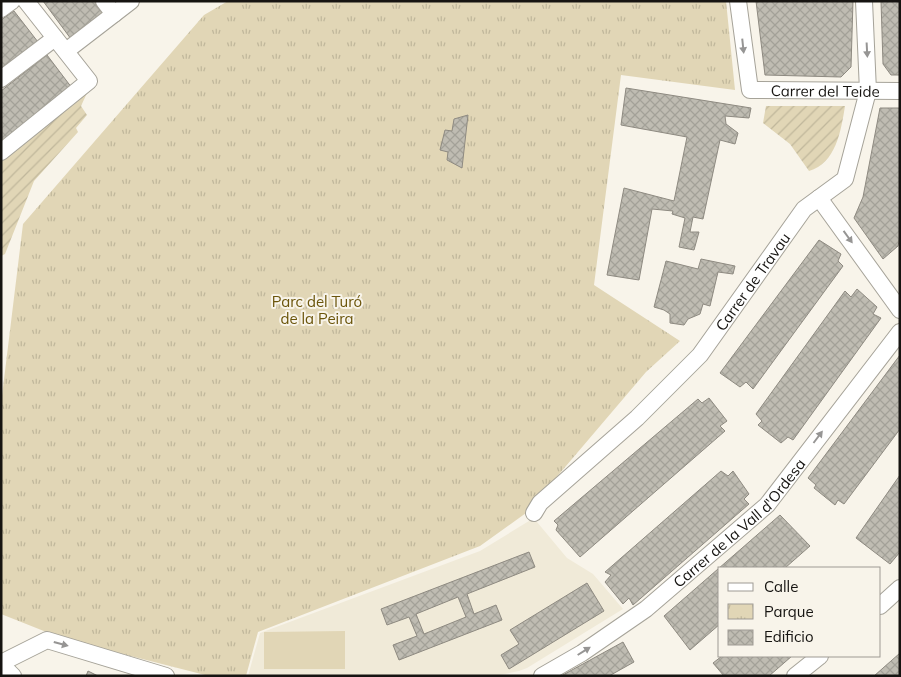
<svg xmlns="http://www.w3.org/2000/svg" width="901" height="677" viewBox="0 0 901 677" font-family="Mulish,sans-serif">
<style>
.built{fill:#f0ead8}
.grass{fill:#e1d6b6}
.park{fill:url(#park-tufts)}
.garden{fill:url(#garden-furrows)}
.building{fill:url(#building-cross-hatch);stroke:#8e8a81;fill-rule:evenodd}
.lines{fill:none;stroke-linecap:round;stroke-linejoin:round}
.minor-casing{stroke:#a6a399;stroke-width:18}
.minor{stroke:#fff;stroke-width:16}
.oneway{fill:#969594}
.labels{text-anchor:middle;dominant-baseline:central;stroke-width:4;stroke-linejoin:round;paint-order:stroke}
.street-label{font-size:15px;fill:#161411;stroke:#f8f4ea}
.park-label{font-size:15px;fill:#6b550b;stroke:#f8f4ea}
</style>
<defs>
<pattern id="park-tufts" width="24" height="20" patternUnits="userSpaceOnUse" patternTransform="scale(1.25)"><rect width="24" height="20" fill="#e1d6b6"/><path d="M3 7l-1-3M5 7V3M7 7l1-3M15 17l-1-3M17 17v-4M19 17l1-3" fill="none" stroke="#c0b79b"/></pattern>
<pattern id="garden-furrows" width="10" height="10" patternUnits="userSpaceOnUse" patternTransform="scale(1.25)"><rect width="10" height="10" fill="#e1d6b6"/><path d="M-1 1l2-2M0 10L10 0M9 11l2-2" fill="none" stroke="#c0b79b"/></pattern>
<pattern id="building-cross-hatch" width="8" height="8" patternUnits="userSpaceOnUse" patternTransform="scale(1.25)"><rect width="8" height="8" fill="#bfbcb2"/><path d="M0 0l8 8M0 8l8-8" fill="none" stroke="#a3a198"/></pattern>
</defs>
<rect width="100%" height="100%" fill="#f8f4ea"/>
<path class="built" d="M529,521L537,522L567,558L593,574L623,609L527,668L519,671L495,676H248L260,633L480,551Z"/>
<path class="grass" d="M345,631V669H264V632Z"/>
<path class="park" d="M228,1H726L735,90L621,75L594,285L680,341L646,372L526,513L480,546L258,632L246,676H209L64,639L1,614V404L23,224L204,15Z"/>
<path class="garden" d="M87,93L81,106L87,115L76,128L78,132L34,181L5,254L1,256V162Z
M766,106H845C841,131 836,163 809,171L790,144L763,123Z"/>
<path class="building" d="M43,1H97L106,13L71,39Z
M756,1H853L851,67L841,77L765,75Z
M881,1H900V75H891L883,64Z
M14,11L38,42L1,70V20Z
M47,55L72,88L2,141L1,91Z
M626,88L751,108L749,118L725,116L726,124L738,133L735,144L720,140L703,219L693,217L690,232H699L694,250L679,247L685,218L672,214L673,211L652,209L639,280L607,275L624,188L674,201L687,137L621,125Z
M880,108H900V236L898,246L883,259L854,218L863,197Z
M468,115L462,168L447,160L448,152L440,150L445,130L452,131L454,119Z
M819,240L841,254L838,261L843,266L753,389L746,382L740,387L720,373Z
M701,259L735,266L733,274L718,272L710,306L703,304L700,314L688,319L684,325L670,323V314L664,310L654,307L666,261L698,269Z
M857,289L877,307L873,314L881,318L793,440L788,437L781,443L758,425L762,421L756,414L845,291L851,297Z
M900,355V429L844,504L838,500L835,505L814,488L816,485L808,478Z
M709,398L727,421L720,426L725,431L580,557L556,530L558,525L554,521L698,399L702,403Z
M721,471L728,476L733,471L749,494L744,499L749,504L633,605L629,598L623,604L605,582L611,575L605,572Z
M900,475V552L890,564L856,538Z
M780,515L810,546L785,568H720V624L690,650L664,616Z
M529,552L535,567L467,594L474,614L496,605L502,620L399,660L393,645L417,636L409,617L387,625L381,609ZM458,597L466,617L424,634L416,614Z
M587,583L604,611L509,669L501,655L519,644L510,630Z
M623,642L634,662L609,676H561Z
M900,653V676H874Z
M722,656H792L769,676H724L713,663Z
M88,671L98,676H86Z"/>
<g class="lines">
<g class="minor-casing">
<g id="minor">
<path d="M104,1L114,14"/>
<path id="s1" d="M738,1L750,90L900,91"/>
<path d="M1,9L12,1"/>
<path d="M66,51L131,1"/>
<path d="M1,79L55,38"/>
<path d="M1,152L89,81L26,1"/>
<path d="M819,198L900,310"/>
<path id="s2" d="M534,513L540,503L637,418L700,355L804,209L845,179L868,91L864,1"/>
<path d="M880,606L900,588"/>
<path d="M1,663L47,640L166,676"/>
<path d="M1,664L13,676"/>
<path id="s3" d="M542,676L582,653L646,609L767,505L900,332"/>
<path d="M795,676L820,656"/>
</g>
</g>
<use href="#minor" class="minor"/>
</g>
<defs><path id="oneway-solid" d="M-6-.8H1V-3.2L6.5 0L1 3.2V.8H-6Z" transform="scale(1.25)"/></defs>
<g class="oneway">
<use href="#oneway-solid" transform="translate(743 46) rotate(84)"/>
<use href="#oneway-solid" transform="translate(867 50) rotate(87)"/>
<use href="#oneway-solid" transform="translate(848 237) rotate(54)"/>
<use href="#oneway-solid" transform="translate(818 437) rotate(-53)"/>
<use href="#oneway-solid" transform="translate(61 644) rotate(15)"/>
<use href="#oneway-solid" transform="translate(584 651) rotate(-32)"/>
</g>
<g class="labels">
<g class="street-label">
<text stroke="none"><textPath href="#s1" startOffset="165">Carrer del Teide</textPath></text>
<text stroke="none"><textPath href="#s2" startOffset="320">Carrer de Travau</textPath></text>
<text stroke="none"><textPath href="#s3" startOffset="251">Carrer de la Vall d'Ordesa</textPath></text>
</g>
<g class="park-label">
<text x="317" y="301">Parc del Turó<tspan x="317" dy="17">de la Peira</tspan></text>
</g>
</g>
<rect width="901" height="677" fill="none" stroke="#161411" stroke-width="5"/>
<rect x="718" y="567" width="162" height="90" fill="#f8f4ea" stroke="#9e9a93"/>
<rect x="728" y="583" width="25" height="8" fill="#ffffff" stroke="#9e9a93"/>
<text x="764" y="592" font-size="15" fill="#161411">Calle</text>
<rect x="728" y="604" width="25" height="15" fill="url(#park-tufts)" stroke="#9e9a93"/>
<text x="764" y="617" font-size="15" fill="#161411">Parque</text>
<rect x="728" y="630" width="25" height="15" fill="url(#building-cross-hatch)" stroke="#9e9a93"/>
<text x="764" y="642" font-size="15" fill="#161411">Edificio</text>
</svg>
